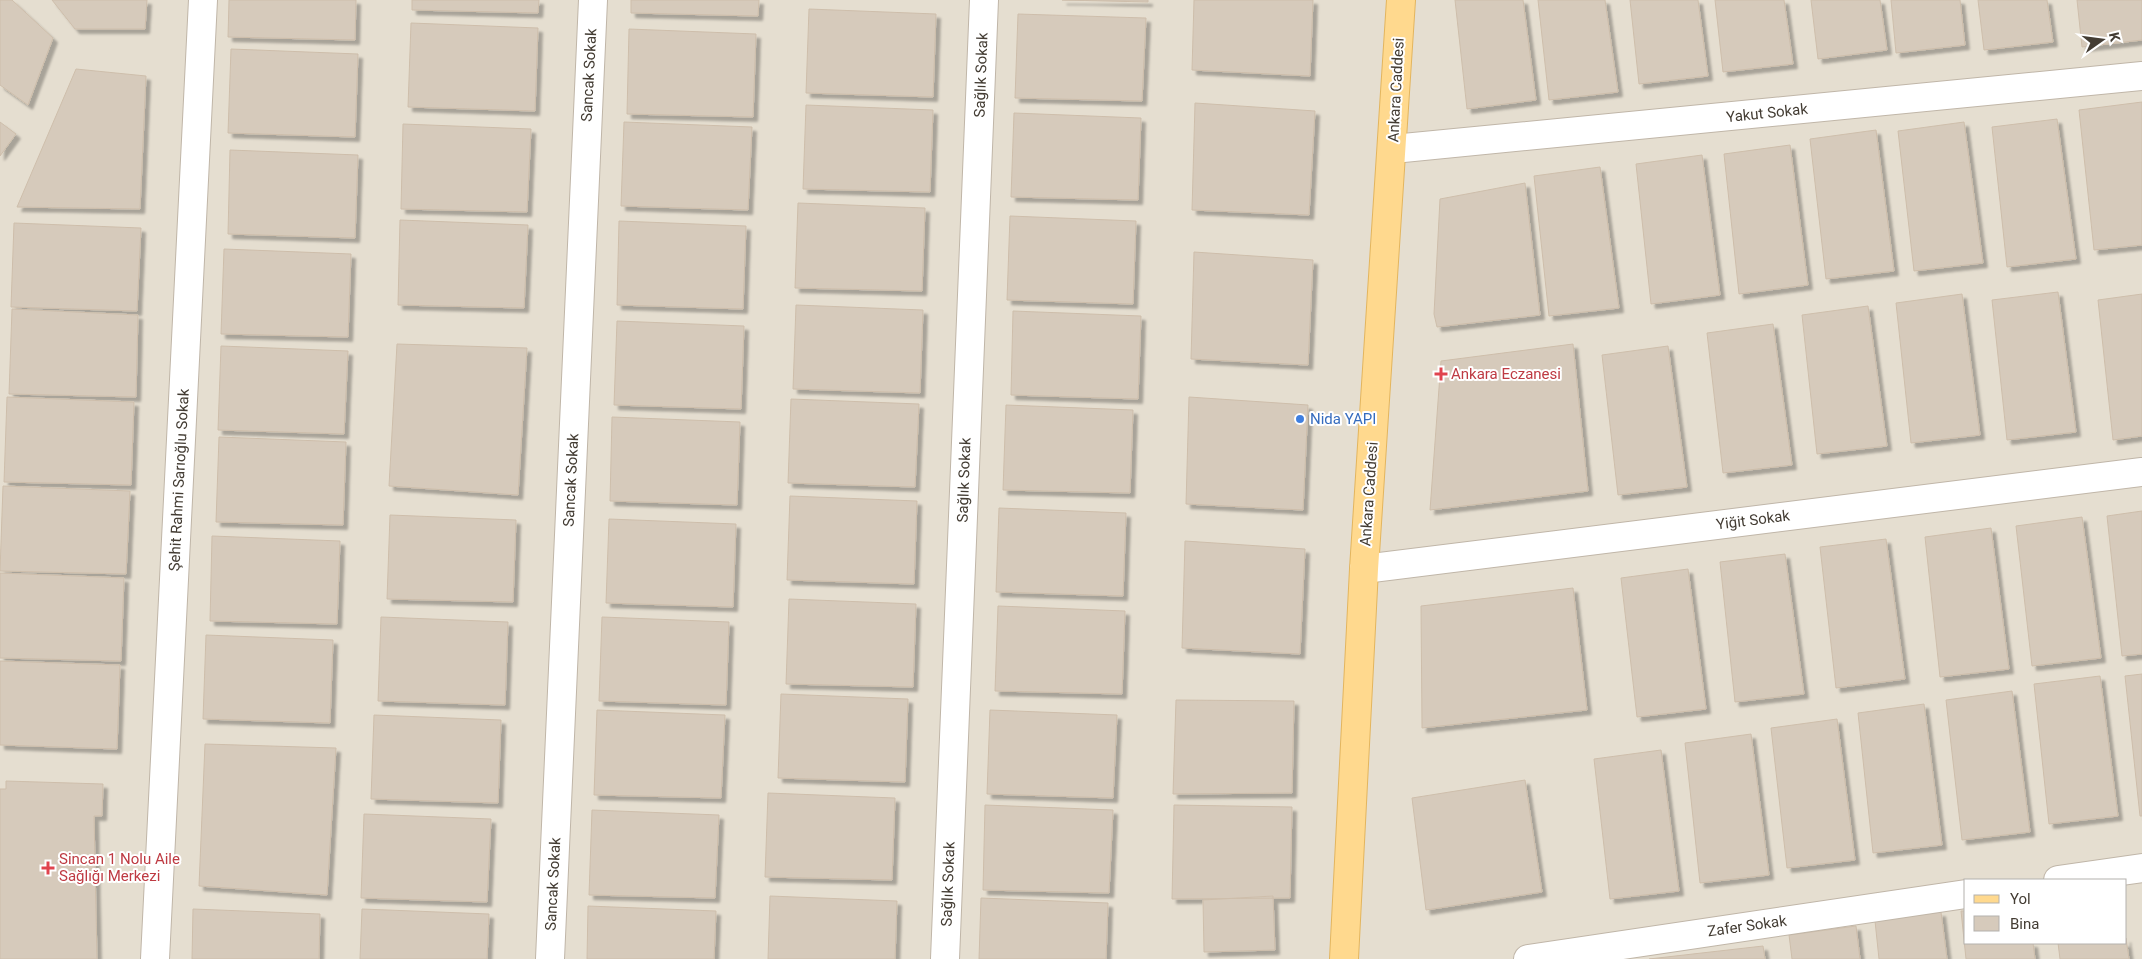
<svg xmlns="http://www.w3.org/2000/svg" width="2142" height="959" viewBox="0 0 2142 959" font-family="Roboto,sans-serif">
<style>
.residential{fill:#e5ded0;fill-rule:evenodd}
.building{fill:#d6cabb;stroke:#cebeab;filter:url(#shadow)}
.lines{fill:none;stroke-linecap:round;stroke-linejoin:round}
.minor-casing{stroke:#c0b6a8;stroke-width:30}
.major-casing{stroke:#e3b55e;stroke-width:30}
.minor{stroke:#fff;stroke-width:28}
.major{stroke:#ffd98e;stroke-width:28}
.health-dot{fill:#e0444e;stroke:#fff;stroke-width:2}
.shop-dot{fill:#3f7fe0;stroke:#fff;stroke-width:2}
.labels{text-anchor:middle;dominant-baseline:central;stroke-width:4;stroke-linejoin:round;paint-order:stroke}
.street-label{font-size:15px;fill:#433c33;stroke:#fff}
.health-label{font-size:15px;fill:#be3a42;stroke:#fff;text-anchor:start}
.shop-label{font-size:15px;fill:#366cbe;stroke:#fff;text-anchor:start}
</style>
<defs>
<filter id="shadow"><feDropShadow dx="4.5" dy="4.5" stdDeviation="1" flood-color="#0004"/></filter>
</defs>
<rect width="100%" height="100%" fill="#f1ece2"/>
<path class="residential" d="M0,0H2142V959H0ZM1966,880H2126V943H1966Z"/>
<path class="building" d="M0,0H12L53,38L28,105L0,85Z
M52,0H147L145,29H75Z
M229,0H356L355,40L228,37Z
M412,0H539L538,13L412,10Z
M631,0H759L758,16L631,13Z
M1062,0H1148V2Z
M1194,0H1313L1310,76L1192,70Z
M1455,0H1523L1536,100L1467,109Z
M1538,0H1605L1618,92L1549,100Z
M1630,0H1698L1708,76L1639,84Z
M1715,0H1784L1793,64L1723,72Z
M1811,0H1880L1887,50L1818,59Z
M1891,0H1960L1965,45L1896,53Z
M1978,0H2047L2053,42L1984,50Z
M2077,0H2142V40L2082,47Z
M809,9L936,14L933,97L806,93Z
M1018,14L1146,18L1142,101L1015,98Z
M411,23L538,28L535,111L408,107Z
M629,29L756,34L753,117L627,114Z
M231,49L358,54L355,137L228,133Z
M76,69L146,76L140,209L17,207Z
M2142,102V245L2094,250L2079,110Z
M1195,103L1315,111L1309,215L1192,210Z
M806,105L933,110L930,192L803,189Z
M1014,113L1141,118L1138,200L1011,197Z
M2057,119L2076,259L2007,267L1992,127Z
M0,122L16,134L0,156Z
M624,122L752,127L748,210L621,206Z
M1964,122L1983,263L1914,271L1898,131Z
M403,124L531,129L527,212L401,209Z
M1876,130L1894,271L1826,279L1810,139Z
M1790,145L1808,285L1739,294L1724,154Z
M230,150L358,155L355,238L228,234Z
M1702,155L1720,295L1651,304L1636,164Z
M1600,167L1619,308L1549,316L1534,176Z
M1525,183L1540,315L1437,327L1434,314L1440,199Z
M798,203L925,208L922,291L795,288Z
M1010,216L1136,221L1133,304L1007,300Z
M400,220L528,225L524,308L398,305Z
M619,221L746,226L743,309L617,305Z
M14,223L141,228L137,311L11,307Z
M224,249L351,254L348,337L221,334Z
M1194,252L1313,260L1308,365L1191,359Z
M2058,292L2076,432L2007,440L1992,300Z
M1962,294L1980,435L1911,443L1896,303Z
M2142,294V436L2113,440L2098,300Z
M796,305L923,310L920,393L793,389Z
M1868,306L1887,446L1817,454L1802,315Z
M12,309L138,315L136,397L9,394Z
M1013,311L1141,316L1138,399L1011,395Z
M617,321L744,326L741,409L614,405Z
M1773,324L1792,465L1723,473L1707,333Z
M397,344L527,348L518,495L389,486Z
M1573,344L1588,491L1430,510L1441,361Z
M221,346L348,351L344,434L218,430Z
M1668,346L1687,487L1618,495L1602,355Z
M7,397L134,402L131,485L4,482Z
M1189,397L1308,405L1303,510L1186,504Z
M791,399L919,404L915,487L788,483Z
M1006,405L1133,410L1130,493L1003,490Z
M612,417L740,422L737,505L610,501Z
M219,437L346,442L343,525L216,522Z
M3,486L130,491L126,574L0,571Z
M790,496L917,501L914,584L787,580Z
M999,508L1126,513L1123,596L996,592Z
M2142,511V654L2122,656L2107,516Z
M390,515L516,520L513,602L387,599Z
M2082,517L2101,658L2032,666L2016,526Z
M609,519L736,524L733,607L606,603Z
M1991,528L2009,669L1940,677L1925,537Z
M212,536L340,541L337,624L210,621Z
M1886,539L1905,679L1836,688L1820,547Z
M1185,541L1305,549L1300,654L1182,648Z
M1785,554L1804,694L1735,702L1720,562Z
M1688,569L1706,709L1637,717L1621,578Z
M0,573L124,578L121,661L0,658Z
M1573,588L1587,710L1422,728L1421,606Z
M789,599L916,604L913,687L786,684Z
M998,606L1125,611L1122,694L995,691Z
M381,617L508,622L505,705L378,701Z
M602,617L729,622L726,705L599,701Z
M206,635L333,640L330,723L203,719Z
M0,661L120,665L117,749L0,745Z
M2142,674V816H2140L2125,676Z
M2100,676L2118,816L2049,824L2034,684Z
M2012,691L2030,832L1962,840L1946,700Z
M781,694L908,699L905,782L778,778Z
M1176,700L1294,701L1292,793L1173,794Z
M1924,704L1942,845L1873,853L1858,713Z
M597,710L725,715L721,798L594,795Z
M990,710L1117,715L1113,798L987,794Z
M374,715L501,720L498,803L371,799Z
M1837,719L1855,860L1787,868L1771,728Z
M1751,734L1769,875L1700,883L1685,743Z
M205,744L336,748L327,895L199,886Z
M1661,750L1679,891L1610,899L1594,759Z
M1525,780L1542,892L1426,910L1412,798Z
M6,781L103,784L102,816H94L97,959H0V789H6Z
M768,793L895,798L892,880L765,877Z
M985,805L1113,810L1109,893L983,890Z
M1174,805L1292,807L1290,898L1172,899Z
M592,810L719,815L715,898L589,895Z
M364,814L491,819L487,902L361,898Z
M770,896L897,901L895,959H768Z
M1273,896L1275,950L1204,952L1203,900Z
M981,898L1108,903L1106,959H979Z
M588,906L716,911L714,959H587Z
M193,909L320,914L319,959H192Z
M362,909L489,914L487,959H360Z
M1961,911H1966V943H2033L2035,959H1966Z
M1941,912L1947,959H1879L1875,921Z
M1856,926L1860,959H1792L1789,935Z
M2126,938L2129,959H2060L2058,943H2126Z
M1763,946L1765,959H1649Z"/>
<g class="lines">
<g class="minor-casing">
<path id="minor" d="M1393,149L2142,76
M1364,569L2142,472
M2058,880L2142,868
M155,959L203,0
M550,959L593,0
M945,959L984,0
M1528,959L1966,894"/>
</g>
<g class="major-casing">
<path id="major" d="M1344,959L1364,569L1401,0"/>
</g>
<use href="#minor" class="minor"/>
<use href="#major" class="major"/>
</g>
<g class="health-dot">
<path d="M1438.5 366.5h5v5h5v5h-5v5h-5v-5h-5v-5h5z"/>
<path d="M45.5 860.5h5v5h5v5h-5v5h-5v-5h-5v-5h5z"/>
</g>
<circle class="shop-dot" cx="1300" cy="419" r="5"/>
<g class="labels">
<g class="street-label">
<text transform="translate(589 75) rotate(-87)">Sancak Sokak</text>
<text transform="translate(981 75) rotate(-88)">Sağlık Sokak</text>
<text transform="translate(1396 90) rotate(-87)">Ankara Caddesi</text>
<text transform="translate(1767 113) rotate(-6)">Yakut Sokak</text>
<text transform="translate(179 480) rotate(-87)">Şehit Rahmi Sarıoğlu Sokak</text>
<text transform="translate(571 480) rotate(-87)">Sancak Sokak</text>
<text transform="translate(964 480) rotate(-88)">Sağlık Sokak</text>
<text transform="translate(1369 494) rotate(-86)">Ankara Caddesi</text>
<text transform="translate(1753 520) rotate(-7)">Yiğit Sokak</text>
<text transform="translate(553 884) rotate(-87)">Sancak Sokak</text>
<text transform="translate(948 884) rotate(-88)">Sağlık Sokak</text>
<text transform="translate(1747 926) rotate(-8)">Zafer Sokak</text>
</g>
<g class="health-label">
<text x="1451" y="374">Ankara Eczanesi</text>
<text x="59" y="859">Sincan 1 Nolu Aile<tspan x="59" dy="17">Sağlığı Merkezi</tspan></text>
</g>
<g class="shop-label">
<text x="1310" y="419">Nida YAPI</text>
</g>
</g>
<rect x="1964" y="879" width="162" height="65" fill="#ffffff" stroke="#b4b1ad"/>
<rect x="1974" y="895" width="25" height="8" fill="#ffd98e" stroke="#b4b1ad"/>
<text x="2010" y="904" font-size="15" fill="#433c33">Yol</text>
<rect x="1974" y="916" width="25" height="15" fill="#d6cabb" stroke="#b4b1ad"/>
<text x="2010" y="929" font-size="15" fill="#433c33">Bina</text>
<g transform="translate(2102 40) rotate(76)" stroke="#ffffff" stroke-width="4" paint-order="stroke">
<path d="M0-4L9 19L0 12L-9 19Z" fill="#433c33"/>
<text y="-8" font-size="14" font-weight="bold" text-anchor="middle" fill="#433c33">K</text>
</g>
</svg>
